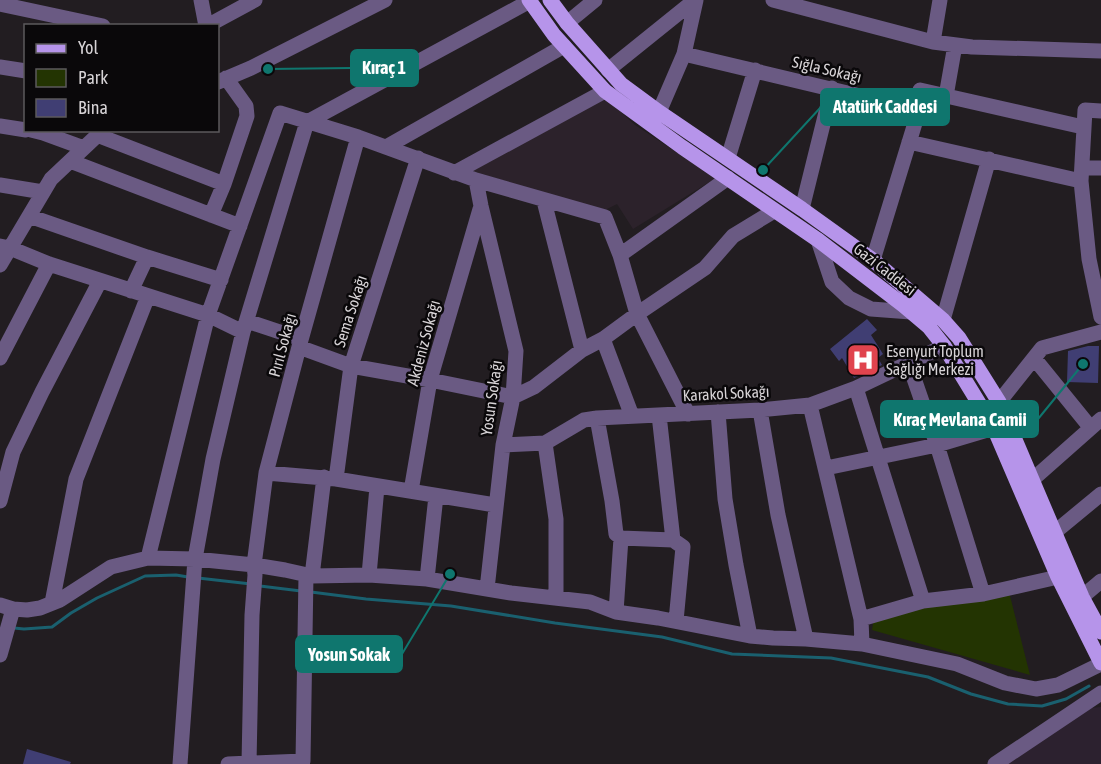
<svg xmlns="http://www.w3.org/2000/svg" width="1101" height="764" viewBox="0 0 1101 764" font-family="'Asap Condensed',sans-serif">
<style>
.commercial{fill:#2c212f}
.built{fill:#2c222b}
.green{fill:#233402}
.lines{fill:none;stroke-linecap:round;stroke-linejoin:round}
.stream{stroke:#1a606f;stroke-width:3}
.building{fill:#403e73}
.minor{stroke:#6a5a83;stroke-width:15}
.major{stroke:#b694ea;stroke-width:15}
.labels{text-anchor:middle;dominant-baseline:central;stroke-width:5;stroke-linejoin:round;paint-order:stroke}
.street-label{font-size:16px;fill:#d7d3d6;stroke:#0a080a}
.poi-label{font-size:16px;fill:#d7d3d6;stroke:#0a080a;text-anchor:start}
.leader{fill:none;stroke:#0f766e;stroke-width:2}
.callout-dot{fill:#0f766e;stroke:#0a080a;stroke-width:2}
.callout{fill:#0f766e;stroke:#0f766e;stroke-width:2}
.callout-label{font-size:18px;text-anchor:middle;font-weight:bold;fill:#fff}
</style>
<rect width="100%" height="100%" fill="#221d21"/>
<path class="commercial" d="M1101,707V764H1007L1089,708Z"/>
<path class="built" d="M606,98L635,125L716,178L633,229L617,204L603,211L469,170Z"/>
<path class="green" d="M1009,592L1030,675L872,630L874,617Z"/>
<g class="lines">
<path class="stream" d="M198,578L251,584
M260,586L301,591
M311,592L366,599L451,606L555,623L662,637L732,654L831,658L928,677L971,694L1008,704L1042,706L1066,699L1089,686
M14,628L24,629L52,627L71,613L97,598L145,576L176,575L188,577"/>
</g>
<path class="building" d="M867,319L877,330L871,335L883,354L878,358L882,365L854,378L842,358L839,361L830,349Z
M1088,346H1099L1098,383L1067,382L1068,351Z
M27,749L71,762L70,764H23Z"/>
<g class="lines">
<path class="minor" d="M201,0L206,26
M773,0L933,42L972,47L1101,51
M0,4L103,26
M567,23L595,0
M207,26L255,0
M933,42L940,0
M684,54L919,110L920,90L1083,127
M0,67L26,71
M608,70L695,0
M218,82L251,68L385,0
M946,96L955,45
M1101,111L1085,110L1081,181L1089,259L1101,317
M659,112L684,54L696,0
M0,126L26,130
M31,130L43,133L84,148
M97,135L224,184
M909,142L1081,181
M386,147L564,46
M728,158L755,70
M70,161L240,226
M1082,168H1101
M454,173L605,91
M476,180L481,206L516,351L513,397L503,445L487,589
M0,185L43,192
M544,201L582,350
M802,209L832,88
M211,215L224,184L247,116L246,106L226,78
M29,216L147,257L221,280
M818,240L832,282L849,298L871,309L911,312
M0,246L10,248L49,264L208,315L243,332
M620,255L728,178
M873,260L919,110
M0,265L51,179L103,130
M131,291L147,257
M943,320L989,159
M247,321L301,339
M603,339L632,416
M299,347L351,366L430,380L513,397L534,387L582,350L603,339L637,314L705,268L733,236L774,211
M0,358L49,264
M1034,358L1090,427
M909,364L937,445L983,594
M856,388L923,601
M999,402L1042,348L1101,332
M810,405L861,619L862,644
M760,410L778,515L806,639
M718,412L725,499L736,565L750,636
M659,415L673,540
M597,418L612,501L616,534L621,538L616,612
M545,443L556,519V598
M503,445L545,443L584,420L597,418L760,410L810,405L856,388L944,346
M826,468L937,445L994,428
M266,473L336,479L495,505
M336,479L351,366L418,158
M1031,481L1101,419
M411,491L430,380L480,209
M0,501L13,452L42,392L100,281
M1055,532L1101,494
M621,538L673,540L683,547L676,621
M148,558L208,315L280,113L358,137L476,180L605,217L620,255L637,314L688,414
M369,575L377,487
M312,576L324,477
M427,579L436,496
M1082,597L1101,581
M52,603L76,479L148,296
M0,605L13,609L27,610L40,608L60,600L111,567L148,558L195,559L254,565L285,570L312,576L369,575L427,579L511,593L590,602L616,612L658,618L750,636L773,638L806,639L862,644L957,664L1005,683L1036,689L1058,685L1101,664
M861,619L923,601L983,594L1058,577
M0,655L13,609
M249,763L252,615L255,575L254,565L266,473L299,347L358,137
M180,764L195,559L213,459L243,332L307,122L530,1
M228,764L303,761L306,575
M995,764L1101,693"/>
<path class="major" d="M529,0L554,35L605,91L682,147L818,240L903,305L929,327L944,346L994,428L1058,577L1101,663
M550,0L567,23L621,84L659,112L802,209L873,260L943,320L959,338L999,402L1082,597L1101,632"/>
</g>
<defs>
<g id="hospital-square" transform="scale(1.725)"><rect x="-9" y="-9" width="18" height="18" rx="4" fill="#e0444e" stroke="#0a080a"/><path d="M-5-5h3v3.5h4V-5h3V5h-3V1.5h-4V5h-3Z" fill="#fff"/></g>
</defs>
<g fill-rule="evenodd">
<use href="#hospital-square" x="863" y="360"/>
</g>
<g class="labels">
<g class="street-label">
<text transform="translate(827 69) rotate(13)">Sığla Sokağı</text>
<text transform="translate(885 269) rotate(38)">Gazi Caddesi</text>
<text transform="translate(350 311) rotate(-72)">Sema Sokağı</text>
<text transform="translate(423 343) rotate(-75)">Akdeniz Sokağı</text>
<text transform="translate(282 345) rotate(-75)">Pırıl Sokağı</text>
<text transform="translate(726 393) rotate(-3)">Karakol Sokağı</text>
<text transform="translate(491 398) rotate(-82)">Yosun Sokağı</text>
</g>
<g class="poi-label">
<text x="886" y="351">Esenyurt Toplum<tspan x="886" dy="18">Sağlığı Merkezi</tspan></text>
</g>
</g>
<path class="leader" d="M268 69L351 68M763 170L821 107M1083 364L1038 419M450 574L402 654"/>
<g class="callout-dot">
<circle cx="268" cy="69" r="6"/>
<circle cx="763" cy="170" r="6"/>
<circle cx="1083" cy="364" r="6"/>
<circle cx="450" cy="574" r="6"/>
</g>
<g class="callout">
<rect x="351" y="50" width="67" height="36" rx="6"/>
<rect x="821" y="89" width="128" height="36" rx="6"/>
<rect x="881" y="401" width="157" height="36" rx="6"/>
<rect x="296" y="636" width="106" height="36" rx="6"/>
</g>
<g class="callout-label">
<text x="384" y="74">Kıraç 1</text>
<text x="885" y="113">Atatürk Caddesi</text>
<text x="960" y="426">Kıraç Mevlana Camii</text>
<text x="349" y="661">Yosun Sokak</text>
</g>
<rect x="24" y="24" width="195" height="108" fill="#0a080a" stroke="#5c595c" stroke-width="1.5"/>
<rect x="36" y="44" width="30" height="9" fill="#b694ea" stroke="#5c595c" stroke-width="1.5"/>
<text x="78" y="54" font-size="18" fill="#d7d3d6">Yol</text>
<rect x="36" y="69" width="30" height="18" fill="#233402" stroke="#5c595c" stroke-width="1.5"/>
<text x="78" y="84" font-size="18" fill="#d7d3d6">Park</text>
<rect x="36" y="99" width="30" height="18" fill="#403e73" stroke="#5c595c" stroke-width="1.5"/>
<text x="78" y="114" font-size="18" fill="#d7d3d6">Bina</text>
</svg>
